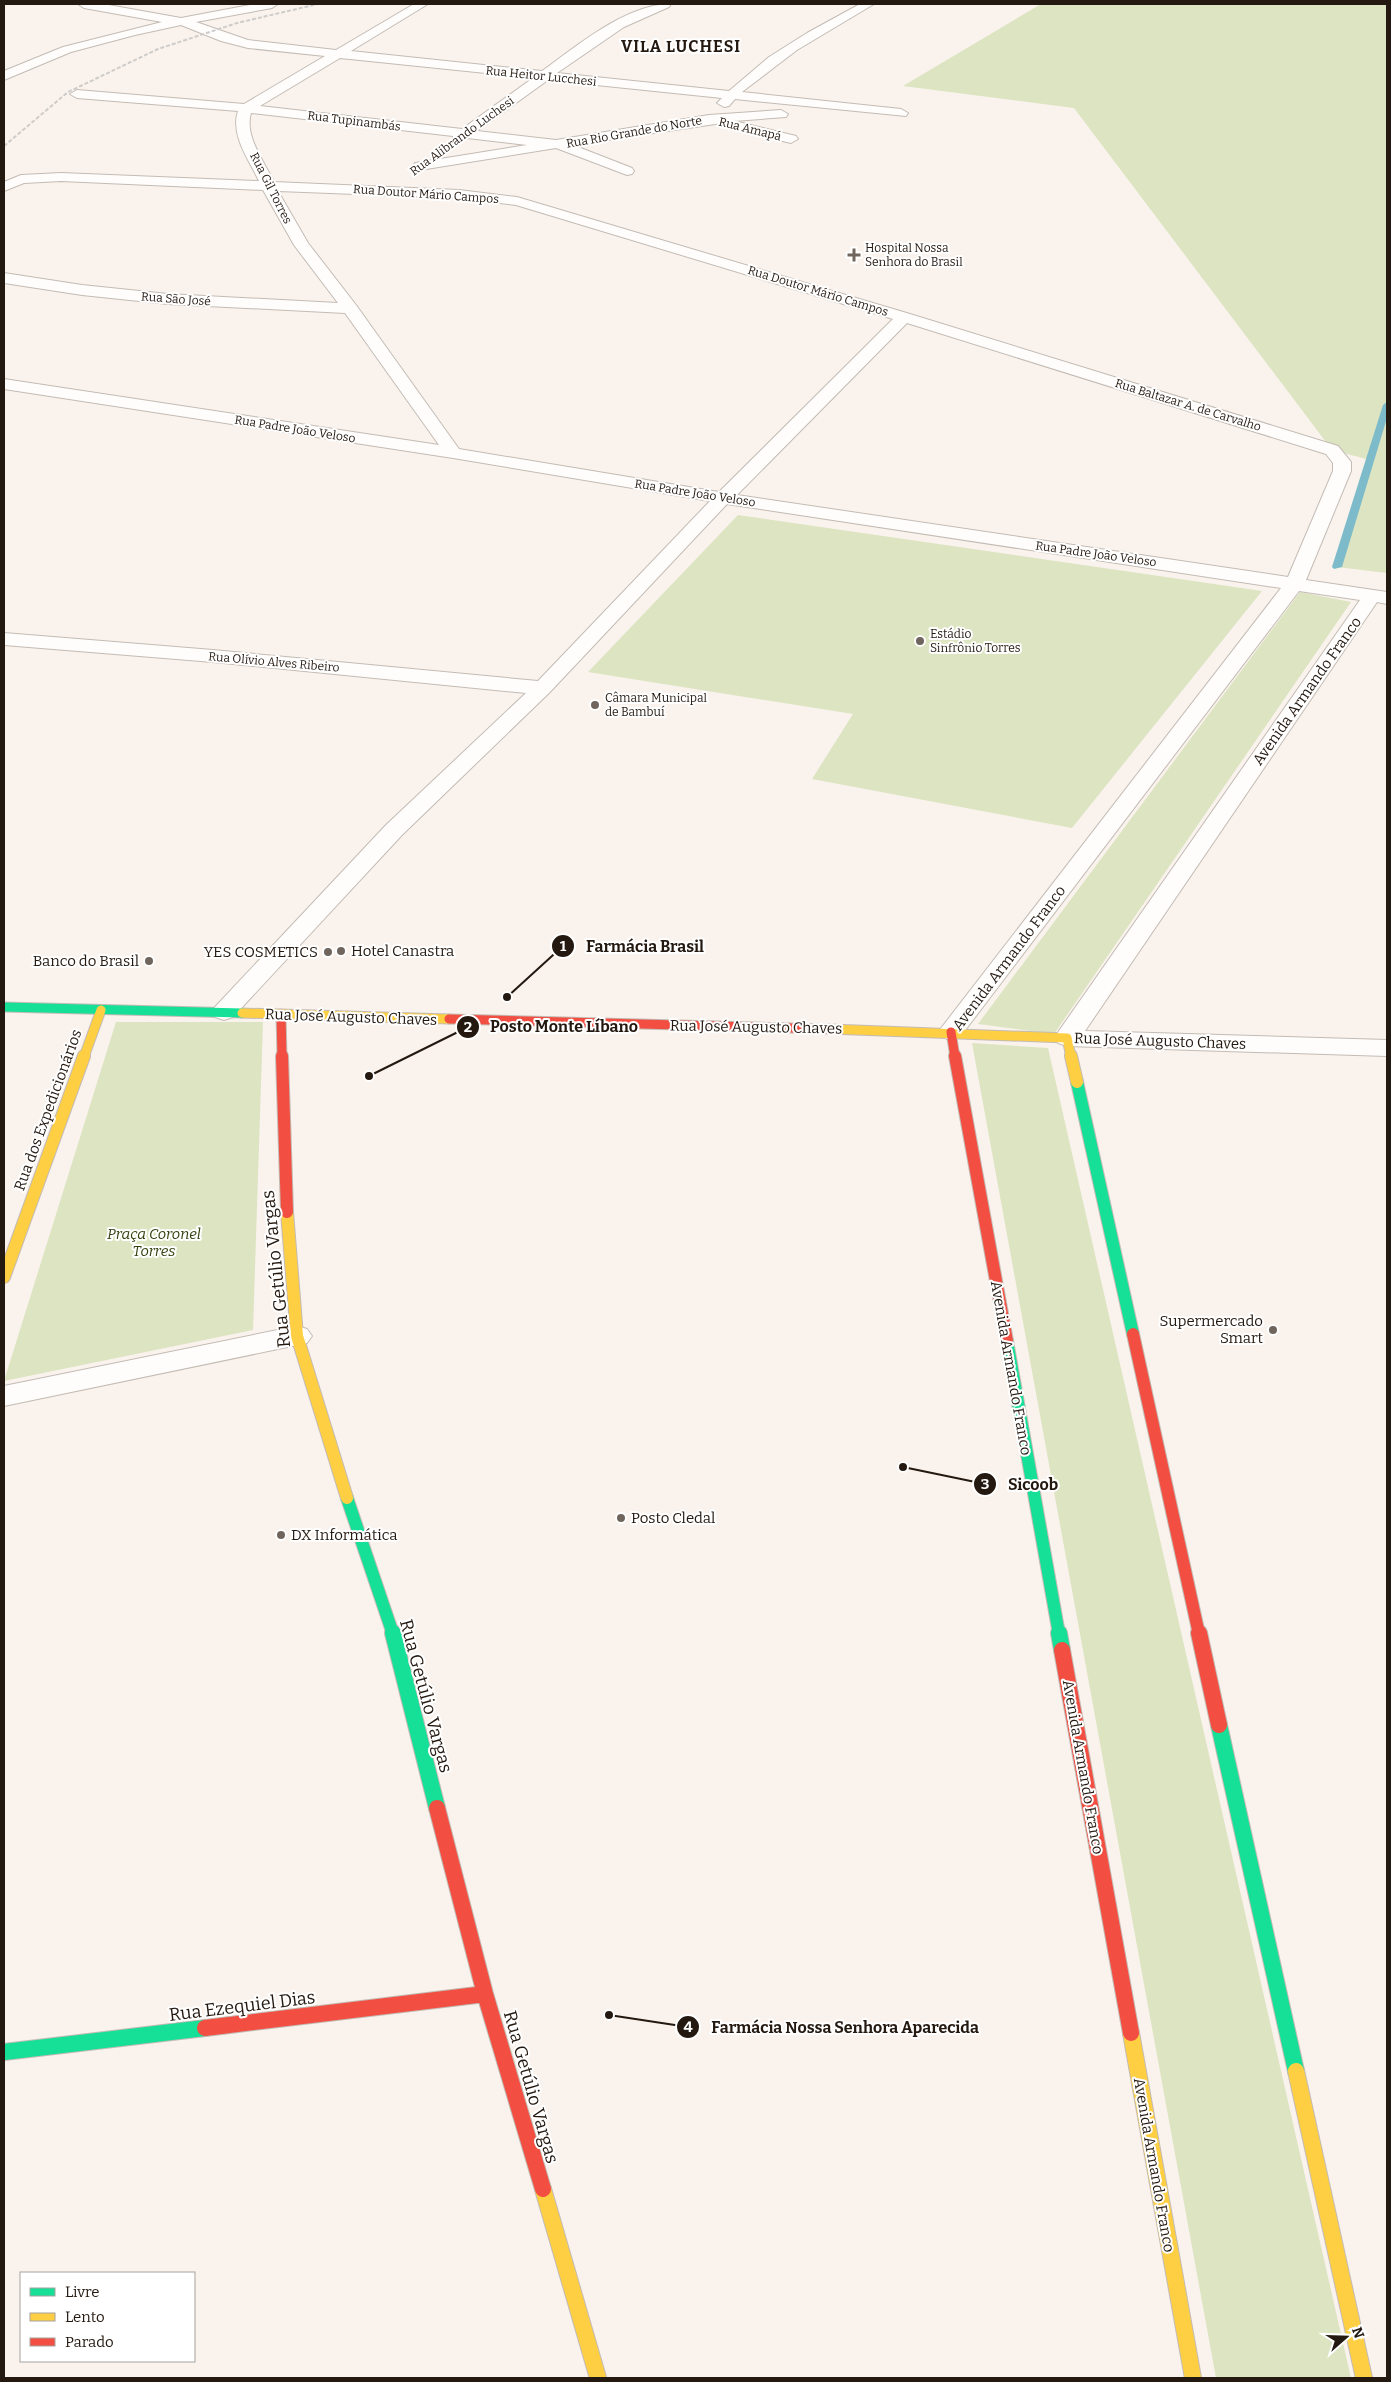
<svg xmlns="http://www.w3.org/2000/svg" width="1391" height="2382" viewBox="0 0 1391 2382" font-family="Bitter,serif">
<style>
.green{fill:#dce4c1}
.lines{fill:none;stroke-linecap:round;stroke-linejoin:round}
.stream{fill:#7dbbca;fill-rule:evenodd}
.street-casing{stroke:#c3bbb4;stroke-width:2}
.fast-far2-casing{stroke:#c3bbb4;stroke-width:11}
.fast-far1-casing{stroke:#c3bbb4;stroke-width:14}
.fast-casing{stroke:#c3bbb4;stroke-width:18}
.slow-far2-casing{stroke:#c3bbb4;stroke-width:11}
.slow-far1-casing{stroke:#c3bbb4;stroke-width:14}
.slow-casing{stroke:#c3bbb4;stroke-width:18}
.jam-far2-casing{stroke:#c3bbb4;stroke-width:11}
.jam-far1-casing{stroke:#c3bbb4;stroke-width:14}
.jam-casing{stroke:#c3bbb4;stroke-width:18}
.street{fill:#fefdfc;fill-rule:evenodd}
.fast-far2{stroke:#16e098;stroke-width:9}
.fast-far1{stroke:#16e098;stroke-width:12}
.fast{stroke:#16e098;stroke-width:16}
.slow-far2{stroke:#ffcf43;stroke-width:9}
.slow-far1{stroke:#ffcf43;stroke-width:12}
.slow{stroke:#ffcf43;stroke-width:16}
.jam-far2{stroke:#f24e42;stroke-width:9}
.jam-far1{stroke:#f24e42;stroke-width:12}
.jam{stroke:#f24e42;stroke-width:16}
.rail{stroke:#ceccca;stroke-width:2;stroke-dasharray:4 2;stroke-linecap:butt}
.poi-dot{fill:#6f655d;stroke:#fff;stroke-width:2}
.labels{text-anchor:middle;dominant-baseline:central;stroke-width:4;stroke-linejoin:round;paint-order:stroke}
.far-street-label{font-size:12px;fill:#241910;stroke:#fff}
.far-poi-label{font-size:12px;fill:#241910;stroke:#fff;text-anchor:start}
.street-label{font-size:15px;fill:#241910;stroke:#fff}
.poi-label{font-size:15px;fill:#241910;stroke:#fff;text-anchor:start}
.park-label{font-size:15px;font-style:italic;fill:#34410f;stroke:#fff}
.far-district-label{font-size:16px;font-weight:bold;letter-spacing:1px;fill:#241910;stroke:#fff}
.near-street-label{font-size:18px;fill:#241910;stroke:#fff}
.leader{fill:none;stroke:#241910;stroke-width:2}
.callout-dot{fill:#241910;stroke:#fff;stroke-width:2}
.mark-label{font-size:15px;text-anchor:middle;font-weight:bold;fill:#fff}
.callout-label{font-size:16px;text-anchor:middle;font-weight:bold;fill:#241910;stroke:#fff;stroke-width:4;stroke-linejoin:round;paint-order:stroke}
</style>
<rect width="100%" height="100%" fill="#faf3ed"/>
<path class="green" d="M1041,4H1387V573L1337,567L1370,460L1332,450L1074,108L903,86Z
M738,515L1262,591L1072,828L812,779L853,714L588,672Z
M1300,592L1351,602L1054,1034L978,1024Z
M116,1022H263L253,1330L4,1381Z
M972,1043L1048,1048L1351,2378H1216Z"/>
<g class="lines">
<path class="stream" d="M1387,402V418L1342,567L1334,569L1332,567L1383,405Z"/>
<g class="street-casing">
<path id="street" d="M78,4H103L181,18L255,4H278L272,8L196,22L248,40L336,50L414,4H428L351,51L542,71C577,46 626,4 671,4L669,7L624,27L557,73L729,91L769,57L807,33L860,4H874L797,50L742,92L901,109L908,113L906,116L735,99L729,106L724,107L717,103L722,98L548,80L477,131L556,140L709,115L781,110L788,114L786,117L734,121L796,136L798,139L791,143L727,128L725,125L729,122L573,145L632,168L634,171L632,174L627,175L556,148L420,170L415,169L413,166L415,163L527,145L467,138L458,142L453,141V136L251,113C244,136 264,161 274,182L459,190L517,197L910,314L1338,446L1351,462V471L1306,580L1387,592V604L1377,602L1085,1031L1387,1040V1056L1067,1046L1058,1043L1054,1038L1360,600L1299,591L960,1037L951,1040L942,1037L938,1032L942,1027L1281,588L727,504L550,692L402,835L233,1017L224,1020L215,1017L211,1012L215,1007L386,825L526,693L213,662L4,645V633L213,650L538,681L710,501L453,458L4,389V379L439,445L345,313L168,304L82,295L4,283V273L82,285L168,294L338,303L294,245L263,190L61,181L24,183L4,191V182L21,175L61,173L259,181C249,160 230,135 238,111L77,98L70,94L77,90L244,104L325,56L248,48L221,41L181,25L135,35L71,52L4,80V71L63,47L162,22L84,8ZM340,58L533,78L462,129L260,106ZM278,191L459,198L516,205L893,319L719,492L459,449L356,305L308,243ZM907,323L1326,454L1333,463V471L1288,577L737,495Z
M297,1326L307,1329L312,1336L307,1343L4,1406V1386Z"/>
</g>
<g class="fast-far2-casing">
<path id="fast-far2" d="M4,1007L242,1013"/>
</g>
<g class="fast-far1-casing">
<path id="fast-far1" d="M1077,1082L1133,1334
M1007,1341L1059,1634
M347,1498L393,1634"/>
</g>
<g class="fast-casing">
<path id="fast" d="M393,1633L437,1808
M1059,1633L1062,1650
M1219,1725L1296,2071
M4,2052L205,2028"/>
</g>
<g class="slow-far2-casing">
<path id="slow-far2" d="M242,1013L449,1019
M830,1029L1067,1038L1071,1057
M84,1057L101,1010"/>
</g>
<g class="slow-far1-casing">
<path id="slow-far1" d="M1071,1056L1077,1082
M287,1212L297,1336L347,1498
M4,1277L84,1056"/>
</g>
<g class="slow-casing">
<path id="slow" d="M1131,2033L1193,2378
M1296,2071L1364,2378
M543,2189L598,2378"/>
</g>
<g class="jam-far2-casing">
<path id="jam-far2" d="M281,1014L282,1057
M449,1019L830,1029
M951,1032L955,1057"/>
</g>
<g class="jam-far1-casing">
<path id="jam-far1" d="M282,1056L287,1212
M955,1056L1007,1341
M1133,1334L1199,1634"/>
</g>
<g class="jam-casing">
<path id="jam" d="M1199,1633L1219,1725
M1062,1650L1131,2033
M437,1808L485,1994L543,2189
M205,2028L485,1994"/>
</g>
<use href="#street" class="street"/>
<use href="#fast-far2" class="fast-far2"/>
<use href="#fast-far1" class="fast-far1"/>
<use href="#fast" class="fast"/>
<use href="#slow-far2" class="slow-far2"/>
<use href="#slow-far1" class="slow-far1"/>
<use href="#slow" class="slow"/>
<use href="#jam-far2" class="jam-far2"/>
<use href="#jam-far1" class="jam-far1"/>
<use href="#jam" class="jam"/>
<path class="rail" d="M4,146L68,92L158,49L237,23L318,4"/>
</g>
<g class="poi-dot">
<path d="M851.5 247.5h5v5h5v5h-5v5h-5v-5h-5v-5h5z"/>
<circle cx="920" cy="641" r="5"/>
<circle cx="595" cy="705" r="5"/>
<circle cx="341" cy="951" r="5"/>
<circle cx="328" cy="952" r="5"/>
<circle cx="149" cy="961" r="5"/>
<circle cx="1273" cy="1330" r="5"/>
<circle cx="621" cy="1518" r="5"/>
<circle cx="281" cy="1535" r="5"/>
</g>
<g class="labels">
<g class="far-street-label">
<text transform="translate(541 76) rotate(6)">Rua Heitor Lucchesi</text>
<text transform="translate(354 121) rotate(7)">Rua Tupinambás</text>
<text transform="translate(750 129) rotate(14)">Rua Amapá</text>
<text transform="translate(634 132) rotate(-10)">Rua Rio Grande do Norte</text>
<text transform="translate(462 136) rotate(-36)">Rua Alibrando Luchesi</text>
<text transform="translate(271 188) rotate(63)">Rua Gil Torres</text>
<text transform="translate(426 194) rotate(4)">Rua Doutor Mário Campos</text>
<text transform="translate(818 291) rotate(17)">Rua Doutor Mário Campos</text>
<text transform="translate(176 299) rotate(4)">Rua São José</text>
<text transform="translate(1188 405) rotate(17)">Rua Baltazar A. de Carvalho</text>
<text transform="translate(295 429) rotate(9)">Rua Padre João Veloso</text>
<text transform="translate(695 493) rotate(9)">Rua Padre João Veloso</text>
<text transform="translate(1096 554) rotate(8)">Rua Padre João Veloso</text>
<text transform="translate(274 662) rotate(5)">Rua Olívio Alves Ribeiro</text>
</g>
<g class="far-poi-label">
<text x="865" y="248">Hospital Nossa<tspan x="865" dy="14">Senhora do Brasil</tspan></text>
<text x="930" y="634">Estádio<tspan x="930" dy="14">Sinfrônio Torres</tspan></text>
<text x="605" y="698">Câmara Municipal<tspan x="605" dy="14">de Bambuí</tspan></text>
</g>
<g class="street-label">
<text transform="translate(1307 691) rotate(-55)">Avenida Armando Franco</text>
<text transform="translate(1009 958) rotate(-53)">Avenida Armando Franco</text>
<text transform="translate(351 1017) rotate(2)">Rua José Augusto Chaves</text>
<text transform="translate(756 1027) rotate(1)">Rua José Augusto Chaves</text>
<text transform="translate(1160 1041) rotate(2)">Rua José Augusto Chaves</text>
<text transform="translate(48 1110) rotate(-70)">Rua dos Expedicionários</text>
<text transform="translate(1011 1368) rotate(80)">Avenida Armando Franco</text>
<text transform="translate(1083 1767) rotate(80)">Avenida Armando Franco</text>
<text transform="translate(1154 2165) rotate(80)">Avenida Armando Franco</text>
</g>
<g class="poi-label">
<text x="351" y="951">Hotel Canastra</text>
<text x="318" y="952" text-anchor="end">YES COSMETICS</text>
<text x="139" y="961" text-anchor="end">Banco do Brasil</text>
<text x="1263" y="1321" text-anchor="end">Supermercado<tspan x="1263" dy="17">Smart</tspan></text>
<text x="631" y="1518">Posto Cledal</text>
<text x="291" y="1535">DX Informática</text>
</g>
<g class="park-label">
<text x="154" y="1234">Praça Coronel<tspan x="154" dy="17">Torres</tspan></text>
</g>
<g class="far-district-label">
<text x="681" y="46">VILA LUCHESI</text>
</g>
<g class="near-street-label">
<text transform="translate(276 1269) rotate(-96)">Rua Getúlio Vargas</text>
<text transform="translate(426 1696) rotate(75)">Rua Getúlio Vargas</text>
<text transform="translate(242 2006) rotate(-7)">Rua Ezequiel Dias</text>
<text transform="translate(531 2087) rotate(74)">Rua Getúlio Vargas</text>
</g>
</g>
<path class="leader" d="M507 997L563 946M369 1076L468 1027M903 1467L985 1484M609 2015L688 2027"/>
<g class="callout-dot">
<circle cx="507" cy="997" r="5"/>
<circle cx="369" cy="1076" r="5"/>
<circle cx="903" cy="1467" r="5"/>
<circle cx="609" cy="2015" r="5"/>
<circle cx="563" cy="946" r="12"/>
<circle cx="468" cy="1027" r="12"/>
<circle cx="985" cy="1484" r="12"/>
<circle cx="688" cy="2027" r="12"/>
</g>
<g class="mark-label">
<text x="563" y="951">1</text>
<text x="468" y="1032">2</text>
<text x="985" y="1489">3</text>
<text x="688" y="2032">4</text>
</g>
<g class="callout-label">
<text x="645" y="952">Farmácia Brasil</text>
<text x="564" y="1032">Posto Monte Líbano</text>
<text x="1033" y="1490">Sicoob</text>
<text x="845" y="2033">Farmácia Nossa Senhora Aparecida</text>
</g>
<rect width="1391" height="2382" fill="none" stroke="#241910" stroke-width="10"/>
<rect x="20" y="2272" width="175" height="90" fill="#ffffff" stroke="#a7a39f"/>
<rect x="30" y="2288" width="25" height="8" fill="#16e098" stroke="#a7a39f"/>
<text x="65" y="2297" font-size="15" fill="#241910">Livre</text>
<rect x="30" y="2313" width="25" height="8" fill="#ffcf43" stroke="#a7a39f"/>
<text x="65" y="2322" font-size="15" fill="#241910">Lento</text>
<rect x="30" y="2338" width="25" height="8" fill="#f24e42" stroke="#a7a39f"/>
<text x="65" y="2347" font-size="15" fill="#241910">Parado</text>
<g transform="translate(1346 2337) rotate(70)" stroke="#ffffff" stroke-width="4" paint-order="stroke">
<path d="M0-4L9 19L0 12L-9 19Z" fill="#241910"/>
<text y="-8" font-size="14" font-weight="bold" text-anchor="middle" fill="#241910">N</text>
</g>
</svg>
